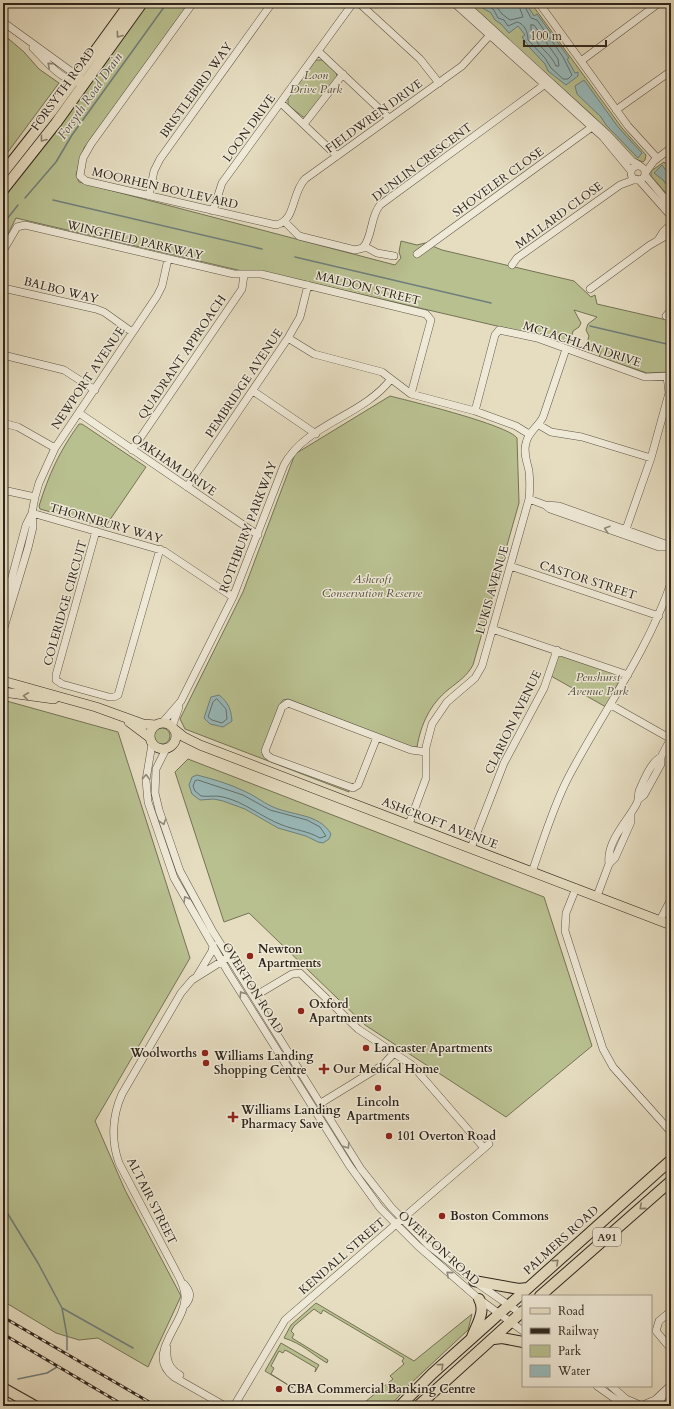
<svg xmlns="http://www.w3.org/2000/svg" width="674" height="1409" viewBox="0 0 674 1409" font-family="Cardo,serif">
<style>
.green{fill:#b9c090;stroke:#747356}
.water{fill:#99babb;stroke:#6f7f7c}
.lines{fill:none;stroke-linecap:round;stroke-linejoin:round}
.shore{stroke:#64706c;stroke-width:1}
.stream{stroke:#6f7f7c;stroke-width:1.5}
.minor-casing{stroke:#5d5446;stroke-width:8}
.major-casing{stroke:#2f261d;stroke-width:10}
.highway-casing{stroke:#2f261d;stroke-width:12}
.minor{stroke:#efe9d7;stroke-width:7}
.major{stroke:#e6ddc1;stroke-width:9}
.highway{stroke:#e6ddc1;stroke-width:10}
.rail-casing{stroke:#2f261d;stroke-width:3}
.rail{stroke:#efe9d7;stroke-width:1.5;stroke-dasharray:4.5;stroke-linecap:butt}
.oneway{stroke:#8a826f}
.oneway2{stroke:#8f887a}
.poi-dot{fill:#8f2418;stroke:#efe9d7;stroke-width:1.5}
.labels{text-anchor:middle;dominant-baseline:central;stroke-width:3;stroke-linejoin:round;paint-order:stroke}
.shield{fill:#efe9d7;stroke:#696055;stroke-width:1}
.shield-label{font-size:11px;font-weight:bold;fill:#2f261d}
.park-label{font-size:12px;font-style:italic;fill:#524c3a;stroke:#efe9d7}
.street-label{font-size:12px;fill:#2f261d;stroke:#efe9d7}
.poi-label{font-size:12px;font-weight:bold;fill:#2f261d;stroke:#efe9d7;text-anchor:start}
.water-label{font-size:13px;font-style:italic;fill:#4f524c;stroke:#efe9d7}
</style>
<rect width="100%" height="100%" fill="#e6ddc1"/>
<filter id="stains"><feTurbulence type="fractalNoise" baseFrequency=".005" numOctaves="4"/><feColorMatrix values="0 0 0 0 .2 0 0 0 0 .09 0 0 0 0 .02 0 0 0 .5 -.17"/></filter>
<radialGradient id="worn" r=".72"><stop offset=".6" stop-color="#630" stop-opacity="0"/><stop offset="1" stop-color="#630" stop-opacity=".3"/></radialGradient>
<path class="green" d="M146,3H189L84,148L76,175L79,182L395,265L401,258L399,252L401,241L417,245L425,243L442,250L574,281L591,297L595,295L597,304L671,321V372L647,373L599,357L601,351L586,347L589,336L586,330L588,324L597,317L574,310L581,323L579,327L573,331L570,343L265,272L242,271L16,218L3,244V195Z
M468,3H531L622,128L646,155L645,160L643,162L633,158L593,116Z
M3,34L24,52L39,69L59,83L5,156L3,155Z
M316,60H322L336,72L337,77L305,117H303L288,105V98Z
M664,162L671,169V199L651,176V171Z
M390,396C410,401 508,425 517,438L519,503L473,665C467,676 459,681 449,689C430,704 421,724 417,747H412L288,699L283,700L280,704L262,752L264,757L349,790V792L185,729L180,719L243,592L295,454Z
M79,424H82L146,467L105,527L40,509L39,506C49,474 59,452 79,424Z
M561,655L622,676L606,707L551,676L558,657Z
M3,700L118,732L190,958L95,1121L125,1190L181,1296L148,1367L98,1338L79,1340L56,1333L3,1301Z
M154 736a8 8 0 1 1 16 0a8 8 0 1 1-16 0Z
M188,759L544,897L592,1046L506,1117L365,1025L249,913L224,922L175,772Z
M316,1303L414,1361L472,1314L468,1330L409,1385L390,1406H360L393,1379L390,1376L404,1364L402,1361L404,1358L323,1310L321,1314L314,1309L294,1326L291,1331L294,1334L292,1338L328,1360L327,1363C310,1353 303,1344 284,1338L291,1325Z
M281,1343L319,1365L315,1372L316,1368L289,1352L285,1350L283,1353L279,1351L271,1366L274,1368L271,1374L293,1388L265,1371Z"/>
<path class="water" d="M481,3H526L534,16L537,14L569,58L567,59L575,73L578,72V76L566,85L548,71L545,64L530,48L522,37L525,35L518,26L509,33L501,24L495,20L491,13L481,7Z
M584,80L618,127L642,153L638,158L606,125L601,117L577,94L575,86Z
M662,165L671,177V191L663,180L654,173Z
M219,695C228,702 231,709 232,721L223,727L210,724L204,718L211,697Z
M197,775C213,779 230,784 244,791C254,795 262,802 271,806C291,816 319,813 331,834L329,839L323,843L318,842L306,836L278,828L245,809L223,801L214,799L200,800L192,794L189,785L192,777Z"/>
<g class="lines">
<path class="shore" d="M485,3L494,10L498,18L504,20L508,26L517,22C525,24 528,33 528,40L545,58L551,68L563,79H568L572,75L563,57L537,20L531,18L523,3
M494,3L502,14L510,20L523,17L518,3
M531,25H534L558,59L559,66H556C550,51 529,42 531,25Z
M217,699L226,709L227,719L222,723L212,720L208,717L213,702Z
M198,780L243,795L270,810L307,820L320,827L326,836L320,838C308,831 295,830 282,825C261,817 245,802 223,797C215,795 209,797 201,796L195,791L193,786L195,781Z"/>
<path class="stream" d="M25,198L56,162L72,135L167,3
M53,200L262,249
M3,224L18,205
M295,257L491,303
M590,326L671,345
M3,1206L38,1263L62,1308L67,1336V1350
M62,1308L133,1348
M18,1379L47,1373L57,1367"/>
<g class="minor-casing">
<path id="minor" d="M193,3L91,144L83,158L80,176L86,181L276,225C296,221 291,194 305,179L462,66L490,35
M359,3L420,59L439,83
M454,3L603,137L631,171
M464,3L607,134L632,161L639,165
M539,3L628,126L657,158
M3,22L72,72L80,79
M33,48C45,60 59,78 76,82
M318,51L389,118
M581,61L659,3
M281,103L337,156
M616,110L671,71
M304,124L343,74
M631 173a7 7 0 1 1 14 0a7 7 0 1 1-14 0Z
M646,172L654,161L671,148
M645,175L671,206
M639,180L671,216
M149,196L154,171L160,159L272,3
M213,211L222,183L353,3
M285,222L299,236L355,250L363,248C373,236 370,217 380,205L544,85
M658,240L663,232L671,224
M364,246L377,253L394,256
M3,251L17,227L25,225L234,274H261L426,314L431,320L411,394
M417,254L592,127
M512,265L517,258L620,185L636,179
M3,288L96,309L104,312L132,332
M590,289L650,245L671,233
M666,316L671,310
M288,338L314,354L382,372L411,394L475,411L516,426L529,434
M3,355L64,370L95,390
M253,391L316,434
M475,411L495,335L499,330L537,338L645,377L671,376
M79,413L258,535
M3,423L18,427L55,448
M539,425L551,432L582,437L651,458
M132,450L242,289L244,275
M187,487L288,338L300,317L308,285
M3,490L35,497
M529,499L545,505L559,506L671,546
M545,505L550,509L659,547H671
M32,513L164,551L233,597
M96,531L56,675V680L62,684L109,697H114L118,695L160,549
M624,535L651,458L669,393L667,376
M510,566L659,616
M3,610L26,525L31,515
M492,629L628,675
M3,631L28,548L33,527L32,513L35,497L39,483L55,448L157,296L162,286L168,259
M611,705L671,739
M162,723L181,701L233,597L284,465C306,424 363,416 391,379
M172,727L179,707
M377,737L358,785L353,788L271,758L267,755L265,751L282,707L288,703L411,750L426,752
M152,744L146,780L148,802L174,878L228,972L349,1165L380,1208L418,1246L479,1299L523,1331
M166,749L156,769L155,793L159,810L180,871L212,930L361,1169L391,1207L428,1245L474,1281L523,1315
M639,799L644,795L661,764V757L671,738
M409,824L426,778V747L432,724L447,702L475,678L482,666L529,499C530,489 530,481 529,471C527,461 523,453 526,443C528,432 538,427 543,417L566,349
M471,848L504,763L544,688L557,650
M609,864C606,841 628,821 637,803C639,799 638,795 639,791C644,780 651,762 661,757
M532,872C543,841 553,807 568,778C602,713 647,653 671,583
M576,888L566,913L565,931L603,1049L613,1067L671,1132
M597,896L609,864L615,858L631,822V814
M660,920L671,899
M197,976L212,951L213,945
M255,996L292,974L300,973L358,1029L412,1065L484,1148
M321,1103L383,1065L394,1053
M184,1284C190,1291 192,1296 186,1304
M671,1311L659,1321L656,1331L671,1349
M167,1348C166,1360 169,1369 180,1375
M597,1386L625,1406
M611,1386L626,1399L640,1405
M645,1404L655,1400L671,1385
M225,1406L174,1377C144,1354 185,1325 185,1297C185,1290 182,1284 180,1279L119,1163C111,1141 112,1116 122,1094L181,993L192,980L227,958
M234,1406L285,1320L489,1144
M657,1406L664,1394"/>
</g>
<g class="major-casing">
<path id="major" d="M3,681L96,707L143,724L156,725
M3,692L54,699
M129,722L149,737
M150 736a13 13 0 1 1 26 0a13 13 0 1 1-26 0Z
M174,729L184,737L200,745L671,925"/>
</g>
<g class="highway-casing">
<path id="highway" d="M3,173L51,112L130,3
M3,190L56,123L142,3
M474,1281L519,1289L527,1288
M540,1296L671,1181
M472,1337C477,1324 486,1311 479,1299
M494,1339L502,1338L523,1342
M3,1388L35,1406
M400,1406L432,1374L671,1160
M418,1406L523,1311"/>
</g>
<use href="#minor" class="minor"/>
<use href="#major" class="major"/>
<use href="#highway" class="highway"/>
<g class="rail-casing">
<path id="rail" d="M3,1317L156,1406
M3,1334L125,1406"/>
</g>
<use href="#rail" class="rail"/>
</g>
<defs><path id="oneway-chevron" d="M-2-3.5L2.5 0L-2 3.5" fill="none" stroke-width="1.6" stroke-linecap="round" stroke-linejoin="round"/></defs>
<g class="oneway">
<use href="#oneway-chevron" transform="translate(119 35) rotate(126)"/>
<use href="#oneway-chevron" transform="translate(43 139) rotate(128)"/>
<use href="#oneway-chevron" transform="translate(26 696) rotate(-172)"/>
<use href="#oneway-chevron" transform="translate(642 1207) rotate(139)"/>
<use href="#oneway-chevron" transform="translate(556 1262) rotate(-42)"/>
<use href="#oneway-chevron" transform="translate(441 1366) rotate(-42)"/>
</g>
<g class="oneway2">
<use href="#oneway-chevron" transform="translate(50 65) rotate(-140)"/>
<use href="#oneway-chevron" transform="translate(607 529) rotate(-162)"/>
<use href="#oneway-chevron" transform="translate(146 777) rotate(-88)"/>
<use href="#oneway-chevron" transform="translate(163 822) rotate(73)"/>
<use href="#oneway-chevron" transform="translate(186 899) rotate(-121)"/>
<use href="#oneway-chevron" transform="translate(242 994) rotate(-122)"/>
<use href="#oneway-chevron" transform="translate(347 1146) rotate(58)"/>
<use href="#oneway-chevron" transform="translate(449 1274) rotate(-139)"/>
</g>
<g class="poi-dot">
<circle cx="250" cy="956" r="4"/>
<circle cx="301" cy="1011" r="4"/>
<circle cx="366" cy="1048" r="4"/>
<circle cx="205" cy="1053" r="4"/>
<circle cx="206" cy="1063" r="4"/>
<path d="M322 1063h4v4h4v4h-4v4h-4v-4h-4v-4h4z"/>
<circle cx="378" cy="1088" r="4"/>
<path d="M231 1111h4v4h4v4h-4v4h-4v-4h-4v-4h4z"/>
<circle cx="389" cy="1136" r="4"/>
<circle cx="442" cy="1216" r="4"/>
<circle cx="279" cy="1389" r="4"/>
</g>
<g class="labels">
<rect class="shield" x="593" y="1228" width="28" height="18" rx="3"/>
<g class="shield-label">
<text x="607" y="1237">A91</text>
</g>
<g class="park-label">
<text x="316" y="75">Loon<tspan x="316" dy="14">Drive Park</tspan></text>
<text x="372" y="579">Ashcroft<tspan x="372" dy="14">Conservation Reserve</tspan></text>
<text x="598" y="677">Penshurst<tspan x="598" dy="14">Avenue Park</tspan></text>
</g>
<g class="street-label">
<text transform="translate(63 89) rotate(-54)">FORSYTH ROAD</text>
<text transform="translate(196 90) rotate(-54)">BRISTLEBIRD WAY</text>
<text transform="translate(374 116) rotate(-36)">FIELDWREN DRIVE</text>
<text transform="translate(249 128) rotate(-54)">LOON DRIVE</text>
<text transform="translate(422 162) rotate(-37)">DUNLIN CRESCENT</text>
<text transform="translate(498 182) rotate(-36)">SHOVELER CLOSE</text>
<text transform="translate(165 188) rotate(13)">MOORHEN BOULEVARD</text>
<text transform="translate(559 215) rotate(-36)">MALLARD CLOSE</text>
<text transform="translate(135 240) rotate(13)">WINGFIELD PARKWAY</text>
<text transform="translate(368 288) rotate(14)">MALDON STREET</text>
<text transform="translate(61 290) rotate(14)">BALBO WAY</text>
<text transform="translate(582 344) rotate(18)">MCLACHLAN DRIVE</text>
<text transform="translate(182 357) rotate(-56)">QUADRANT APPROACH</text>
<text transform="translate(88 378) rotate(-56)">NEWPORT AVENUE</text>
<text transform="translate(244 383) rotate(-56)">PEMBRIDGE AVENUE</text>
<text transform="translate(174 465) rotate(34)">OAKHAM DRIVE</text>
<text transform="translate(106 523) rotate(16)">THORNBURY WAY</text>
<text transform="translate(248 527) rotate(-69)">ROTHBURY PARKWAY</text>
<text transform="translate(588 580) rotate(18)">CASTOR STREET</text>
<text transform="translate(492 590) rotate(-74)">LUKIS AVENUE</text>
<text transform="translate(65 603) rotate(-74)">COLERIDGE CIRCUIT</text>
<text transform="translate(513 722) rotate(-64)">CLARION AVENUE</text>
<text transform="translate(440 823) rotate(21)">ASHCROFT AVENUE</text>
<text transform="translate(253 988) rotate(58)">OVERTON ROAD</text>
<text transform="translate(152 1201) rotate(63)">ALTAIR STREET</text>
<text transform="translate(561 1240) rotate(-42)">PALMERS ROAD</text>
<text transform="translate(439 1248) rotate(42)">OVERTON ROAD</text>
<text transform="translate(342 1256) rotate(-41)">KENDALL STREET</text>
</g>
<g class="poi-label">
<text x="258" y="949">Newton<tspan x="258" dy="14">Apartments</tspan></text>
<text x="309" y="1004">Oxford<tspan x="309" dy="14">Apartments</tspan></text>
<text x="374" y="1048">Lancaster Apartments</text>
<text x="197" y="1053" text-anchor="end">Woolworths</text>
<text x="214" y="1056">Williams Landing<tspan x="214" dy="14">Shopping Centre</tspan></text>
<text x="333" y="1069">Our Medical Home</text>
<text x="378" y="1102" text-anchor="middle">Lincoln<tspan x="378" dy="14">Apartments</tspan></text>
<text x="241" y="1110">Williams Landing<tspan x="241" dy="14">Pharmacy Save</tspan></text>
<text x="397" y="1136">101 Overton Road</text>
<text x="450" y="1216">Boston Commons</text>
<text x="287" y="1389">CBA Commercial Banking Centre</text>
</g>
<g class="water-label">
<text transform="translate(90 96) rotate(-55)">Forsyth Road Drain</text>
</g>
</g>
<rect width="674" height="1409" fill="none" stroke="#e6ddc1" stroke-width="16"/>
<rect x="4" y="4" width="666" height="1401" fill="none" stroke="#2f261d" stroke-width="2"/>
<rect x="8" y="8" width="658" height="1393" fill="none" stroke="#2f261d"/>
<rect x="522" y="1295" width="130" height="92" fill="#efe9d7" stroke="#a29b8d"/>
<rect x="530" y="1308" width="20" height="6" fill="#e6ddc1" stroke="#a29b8d"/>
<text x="558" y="1315" font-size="12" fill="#2f261d">Road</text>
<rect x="530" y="1328" width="20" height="6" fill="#2f261d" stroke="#a29b8d"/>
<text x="558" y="1335" font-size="12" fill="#2f261d">Railway</text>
<rect x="530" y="1345" width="20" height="12" fill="#b9c090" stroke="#a29b8d"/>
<text x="558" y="1355" font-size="12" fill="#2f261d">Park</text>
<rect x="530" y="1365" width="20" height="12" fill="#99babb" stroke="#a29b8d"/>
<text x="558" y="1375" font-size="12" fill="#2f261d">Water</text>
<path d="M524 40v6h82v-6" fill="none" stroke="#2f261d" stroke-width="2"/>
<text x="530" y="40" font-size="12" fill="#2f261d" stroke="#efe9d7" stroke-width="3" paint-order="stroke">100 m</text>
<rect width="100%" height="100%" filter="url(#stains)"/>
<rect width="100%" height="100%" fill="url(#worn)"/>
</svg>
